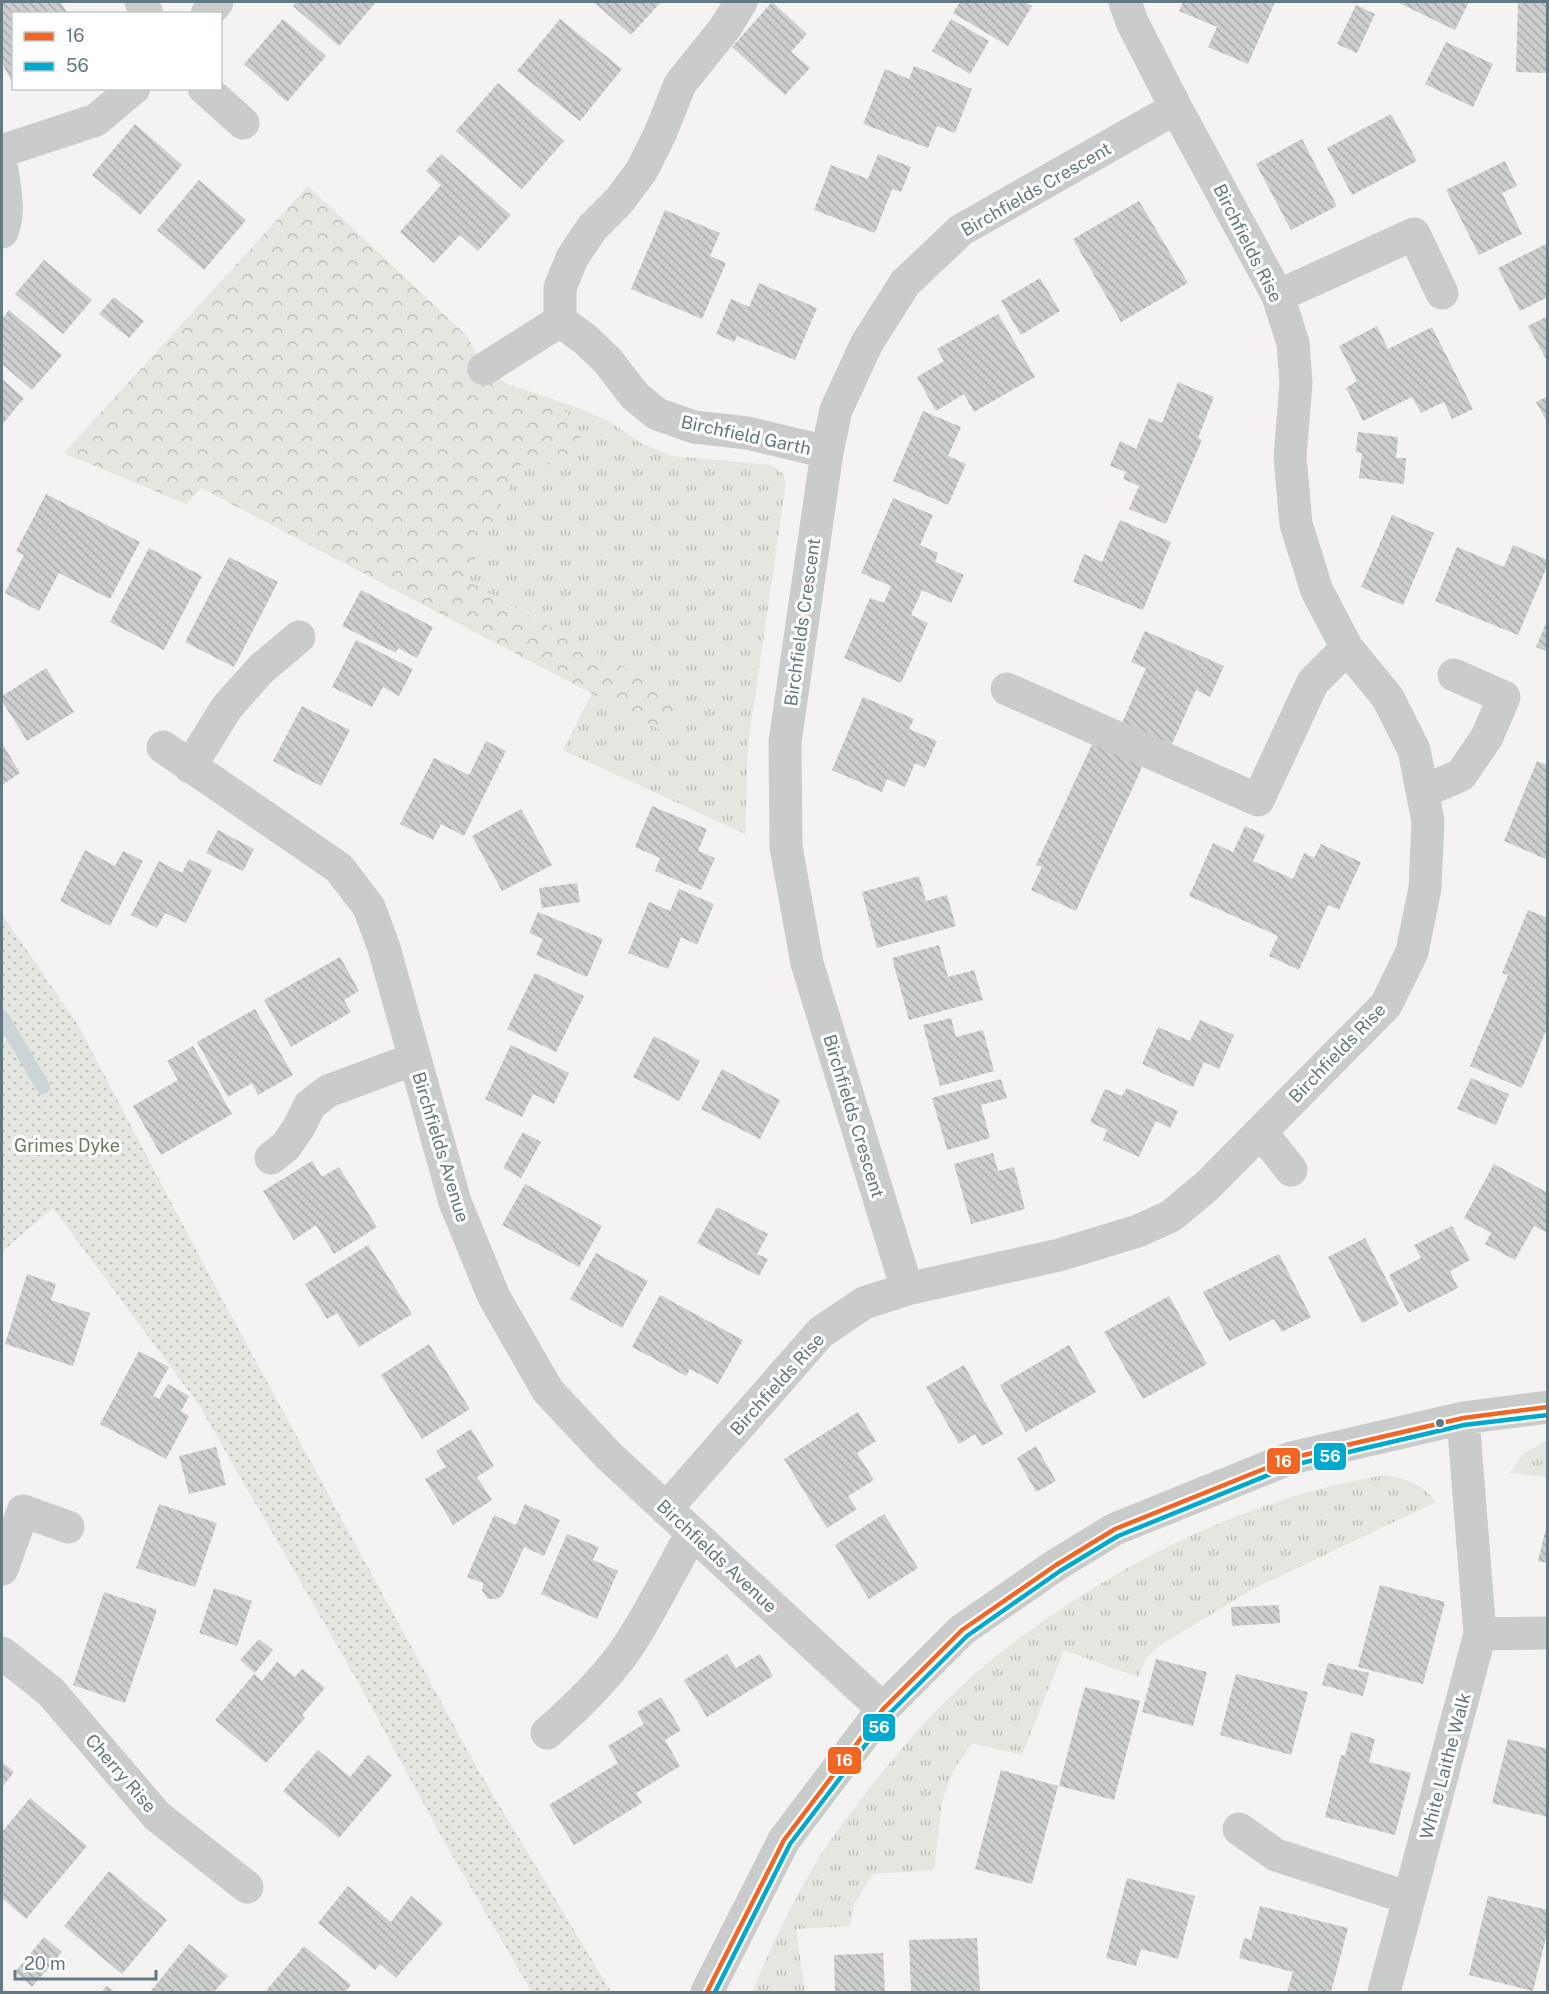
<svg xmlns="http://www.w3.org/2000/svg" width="1549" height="1994" viewBox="0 0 1549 1994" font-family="'Public Sans',sans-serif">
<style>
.grass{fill:url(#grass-tufts)}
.forest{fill:url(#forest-crowns)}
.park{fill:url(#park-dots)}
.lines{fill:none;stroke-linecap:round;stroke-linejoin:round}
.stream{stroke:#cbd4d6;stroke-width:14}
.building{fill:url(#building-back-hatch)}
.minor{stroke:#cacbcb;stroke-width:33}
.bus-1-casing{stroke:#fff;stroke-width:9}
.bus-2-casing{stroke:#fff;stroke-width:9}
.bus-1{stroke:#f26522;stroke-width:4.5}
.bus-2{stroke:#00a9ce;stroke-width:4.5}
.bus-dot{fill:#627883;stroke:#fff;stroke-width:2}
.labels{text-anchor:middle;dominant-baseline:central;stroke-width:6;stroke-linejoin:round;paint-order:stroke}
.street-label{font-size:18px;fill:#627883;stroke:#fff}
.park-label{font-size:18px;fill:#697a61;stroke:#fff}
.line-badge{stroke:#fff;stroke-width:2}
.badge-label{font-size:16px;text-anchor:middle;font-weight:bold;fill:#fff}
</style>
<defs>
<pattern id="grass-tufts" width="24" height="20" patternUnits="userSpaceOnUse" patternTransform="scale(1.5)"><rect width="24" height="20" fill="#e4e6df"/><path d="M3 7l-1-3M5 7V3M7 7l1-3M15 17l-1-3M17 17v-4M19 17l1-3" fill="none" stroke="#bcbfba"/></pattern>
<pattern id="forest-crowns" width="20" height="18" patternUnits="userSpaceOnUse" patternTransform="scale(1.5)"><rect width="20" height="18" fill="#e4e6df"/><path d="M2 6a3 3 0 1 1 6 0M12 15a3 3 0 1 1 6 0" fill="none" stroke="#bcbfba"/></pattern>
<pattern id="park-dots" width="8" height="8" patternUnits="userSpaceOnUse" patternTransform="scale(1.5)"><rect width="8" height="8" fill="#e4e6df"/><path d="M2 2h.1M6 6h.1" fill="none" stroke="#bcbfba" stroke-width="1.8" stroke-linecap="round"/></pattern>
<pattern id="building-back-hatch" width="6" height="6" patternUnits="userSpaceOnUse" patternTransform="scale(1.5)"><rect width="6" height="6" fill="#cdcece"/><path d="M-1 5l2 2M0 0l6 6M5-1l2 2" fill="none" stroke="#aaacad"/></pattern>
</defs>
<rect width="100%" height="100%" fill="#f4f3f1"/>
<path class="grass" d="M550,398L583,410L610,422L641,443L672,456L772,465L783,474L786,484L748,744L745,834L563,750L592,693L667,733L685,701L465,580L525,455L565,470L577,423Z
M1547,1440V1477L1510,1473L1523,1454Z
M1386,1475C1409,1480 1421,1483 1436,1502L1251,1590L1159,1646L1146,1658L1138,1677L1064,1650L1022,1755L972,1743L953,1771L942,1802L934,1870L873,1874L854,1904L850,1926L796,1929L805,1992H752C770,1950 790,1906 814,1866C827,1843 845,1821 861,1799C900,1748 944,1698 995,1657C1108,1568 1243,1498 1386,1475Z"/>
<path class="forest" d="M308,186L467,336L484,369L509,385L550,398L577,423L583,449L565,470L525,455L465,580L685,701L667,733L201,488L186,504L64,453Z"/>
<path class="park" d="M2,914L78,1025L213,1282L476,1766L611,1992H532L530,1989L442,1838L359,1684L199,1405L53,1208L2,1252Z"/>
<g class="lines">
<path class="stream" d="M2,1017L43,1087"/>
</g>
<path class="building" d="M4,2H61L68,14H14V86L2,63V3Z
M296,2H374L375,3L339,46L293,6Z
M594,2H661L631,35Z
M772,2L807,34L791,52L810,68L785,95L732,47Z
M960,2H1025L1032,6L1008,46L953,13Z
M1183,2H1275L1248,64L1208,47L1217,27L1179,11Z
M1397,2H1469L1455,30Z
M1518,2H1548V73L1516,72Z
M1356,5L1375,14L1357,53L1337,44Z
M283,19L326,56L287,102L244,64Z
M560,19L622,69L580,121L517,71Z
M951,19L989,41L970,74L932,51Z
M1446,42L1493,64L1473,107L1425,84Z
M914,66L972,89L955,133L937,126L928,148L863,124L885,69L909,79Z
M498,83L564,141L522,189L456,131Z
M1391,114L1417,161L1352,195L1327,148Z
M135,124L182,165L140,215L92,175Z
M1302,139L1337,206L1291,230L1256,164Z
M441,154L511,215L478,251L460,235L434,263L400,232L441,185L426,171Z
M878,154L911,167L901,192L892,189L875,233L814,210L831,165L868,179Z
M1505,161L1517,186L1502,193L1522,234L1479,255L1446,190Z
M199,180L246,220L204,270L157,230Z
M1139,201L1188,283L1121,322L1073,239Z
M665,210L720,233L710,256L726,263L702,319L631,289Z
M1548,243V297L1520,311L1498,268Z
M44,260L92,300L63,334L15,294Z
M1040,278L1060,311L1021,335L1001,301Z
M759,283L817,308L795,360L737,336L734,342L716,334L731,299L749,307Z
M114,297L144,321L129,338L99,314Z
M9,310L62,355L32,390L2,364V319Z
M998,314L1035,377L974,412L964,394L936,411L917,377L944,361L937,349Z
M1548,316V363L1528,326Z
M1377,326L1388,349L1432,327L1473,409L1452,419L1444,402L1421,413L1412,397L1363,421L1346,388L1357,381L1339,346Z
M2,379L24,398L2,425Z
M1178,382L1214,397L1198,438L1202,440L1166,524L1129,509L1139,486L1123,479L1126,472L1110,466L1120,441L1136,449L1149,418L1162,423Z
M1548,396V424L1536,402Z
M923,411L961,427L948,456L966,464L948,505L893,481Z
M1358,432L1398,437L1396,458H1406L1404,484L1359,478L1362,453L1356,452Z
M46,494L140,542L110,599L59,573L39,611L5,593L24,555L16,551Z
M893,498L933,515L920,545L938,553L935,562L964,575L951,603L922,590L911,615L928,623L901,683L844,658L870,598L884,603L891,586L861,573Z
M1392,515L1434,533L1403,605L1361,587Z
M1120,520L1171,542L1143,610L1073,582L1084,554L1102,562Z
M1513,545L1548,560V564L1518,635L1435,601L1457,547L1504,567Z
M149,548L202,576L164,650L110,622Z
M229,557L278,582L234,667L185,642Z
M361,590L433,627L417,658L398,648L396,653L342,626Z
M1547,621H1548V652L1536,647Z
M1145,631L1224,666L1210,697L1196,690L1169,751L1119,730L1146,668L1131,662Z
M356,640L413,669L399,696L383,687L372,707L332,687Z
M46,668L74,712L27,741L2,701V696Z
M863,697L914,719L909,729L937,741L925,768L915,763L905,787L887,779L882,792L832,770Z
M302,706L350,730L321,786L273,761Z
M1094,740L1144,763L1076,911L1031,890L1042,867L1036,865Z
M486,741L506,751L464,836L441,824L433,840L400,824L434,758L469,775Z
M2,743L20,773L2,785Z
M1537,761L1548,765V860L1504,841Z
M652,806L707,829L698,851L715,858L701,890L655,871L660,858L635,847Z
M521,809L552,865L502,891L472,836Z
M1245,826L1265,835L1253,861L1293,879L1304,853L1314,858L1321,844L1361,862L1339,910L1328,905L1299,970L1269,956L1278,936L1189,896L1213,843L1233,852Z
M218,830L254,849L243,871L206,853Z
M85,850L115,866L123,851L143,861L110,926L60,901Z
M189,859L212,870L186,923L165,913L157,928L131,915L159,861L182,873Z
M919,876L926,901L947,895L956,926L877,948L862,892Z
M577,883L580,902L542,908L539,888Z
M679,889L714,904L697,945L681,937L668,969L628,953L649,902L670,911Z
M1528,910L1548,918V1026L1522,1088L1470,1066L1508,975L1502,973Z
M538,912L603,939L587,977L536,955L543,939L529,933Z
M939,945L948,977L974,970L983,1000L909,1020L892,958Z
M340,957L359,991L344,1000L351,1012L291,1047L264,1000Z
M535,973L584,996L556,1052L507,1029Z
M255,1009L293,1075L258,1095L252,1083L228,1097L197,1042Z
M951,1018L956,1037L983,1030L994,1071L940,1086L923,1025Z
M1200,1020L1234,1035L1219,1069L1204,1062L1193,1087L1142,1064L1158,1027L1190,1041Z
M654,1036L700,1061L679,1101L633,1077Z
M511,1045L569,1073L554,1104L533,1094L522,1117L485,1099Z
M193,1046L232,1114L161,1155L133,1106L178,1080L167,1061Z
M722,1069L780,1100L760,1139L701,1109Z
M1471,1078L1509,1094L1496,1125L1457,1109Z
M1001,1079L1007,1098L981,1105L990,1138L947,1150L932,1098Z
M1127,1088L1178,1111L1170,1128L1156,1121L1139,1157L1103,1140L1107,1130L1090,1122L1105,1089L1122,1096Z
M523,1132L541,1142L521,1178L503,1168Z
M993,1153L998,1171L1014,1167L1025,1209L971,1224L954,1164Z
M312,1161L322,1177L339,1167L377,1227L334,1254L316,1225L294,1240L263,1191Z
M1494,1164L1548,1193V1233L1534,1226L1515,1260L1485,1244L1491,1233L1464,1218Z
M525,1184L602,1226L579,1267L502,1225Z
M717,1207L768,1234L757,1254L768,1259L759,1276L697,1243Z
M1452,1226L1470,1260L1450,1271L1458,1288L1408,1313L1389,1275L1421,1258L1414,1245Z
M1365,1238L1399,1304L1362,1323L1328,1257Z
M368,1245L412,1314L359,1347L337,1313L327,1319L305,1284Z
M596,1253L648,1281L622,1328L570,1299Z
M1279,1254L1311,1317L1282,1332L1274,1319L1229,1341L1203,1292Z
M27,1274L56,1284L51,1300L90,1313L73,1366L5,1344Z
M660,1295L743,1340L718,1384L690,1369L686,1376L632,1347Z
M1169,1296L1207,1364L1143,1399L1104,1332Z
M429,1344L470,1409L422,1439L381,1375Z
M1069,1345L1096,1392L1026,1432L1000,1385Z
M139,1351L169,1367L153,1396L159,1399L168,1384L189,1396L181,1411L189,1416L166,1459L100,1424Z
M964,1365L1003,1434L982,1446L975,1434L959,1444L926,1387Z
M858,1412L876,1441L857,1453L874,1480L848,1496L857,1509L827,1528L784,1459Z
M471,1429L494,1466L477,1477L492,1500L453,1525L425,1479L446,1467L436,1451Z
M1036,1446L1056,1481L1036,1492L1017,1458Z
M216,1447L226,1485L189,1494L179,1456Z
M159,1504L217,1523L195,1587L136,1568Z
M525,1504L560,1520L544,1556L524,1547L502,1596L496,1599H488L482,1591L483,1583L467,1577L494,1515L516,1525Z
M884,1514L918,1568L869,1599L835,1545Z
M1547,1524H1548V1563L1538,1561Z
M567,1534L599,1547L593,1560L618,1571L597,1619L541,1594Z
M1380,1585L1445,1602L1423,1684L1358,1667Z
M214,1588L252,1601L237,1646L199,1633Z
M104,1592L157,1610L125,1703L73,1685Z
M1279,1605L1280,1623L1232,1626L1231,1607Z
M259,1639L273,1650L255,1673L240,1660Z
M727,1654L736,1668L760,1654L773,1676L707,1717L684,1680Z
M1156,1659L1207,1672L1193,1726L1142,1712Z
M277,1662L295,1677L302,1669L325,1688L302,1715L305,1718L266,1763L215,1720L254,1674L262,1681Z
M1328,1663L1369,1673L1363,1696L1322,1685Z
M1236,1674L1308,1692L1291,1755L1220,1735Z
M1085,1687L1140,1701L1114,1800L1059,1786Z
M661,1697L681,1730L665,1740L680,1766L636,1793L642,1803L574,1845L549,1805L618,1763L608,1746L644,1724L637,1712Z
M1351,1732L1375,1739L1369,1762L1411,1773L1395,1835L1325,1817L1341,1755L1345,1756Z
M1508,1739L1548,1749V1817L1492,1803Z
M318,1750L350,1777L368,1755L392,1775L339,1838L283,1791Z
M2,1762L14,1772L2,1787Z
M1001,1770L1058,1786L1032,1884L975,1869Z
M30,1798L87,1846L26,1919L2,1898V1832Z
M109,1871L167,1920L122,1974L64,1926Z
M1127,1878L1195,1896L1178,1959L1141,1949L1136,1966L1106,1958Z
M348,1886L391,1922L411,1896L443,1923L396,1978L380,1964L375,1970L318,1923Z
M1488,1896L1548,1910V1929L1533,1991L1469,1975Z
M1260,1906L1348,1928L1331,1992H1287L1293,1972L1239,1958L1244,1938L1251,1940Z
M44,1937L62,1952L32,1987L15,1972Z
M977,1938L980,1992H911L909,1940Z
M189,1944L228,1976L214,1992H150Z
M304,1946L351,1985L345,1992H265Z
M883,1953L885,1992H835L834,1955Z
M107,1986L115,1992H101Z"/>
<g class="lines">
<path class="minor" d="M141,2L147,14
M741,2L725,28L680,84L660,134L642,170L619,201L592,228L572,258L560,288V321L585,339L607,360L635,396L657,414L694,427L747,433L827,452
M207,14L217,2
M204,88L243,123
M2,151L96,120L134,88
M2,170C5,191 10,212 2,232
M1278,296L1414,234L1442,293
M484,369L560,321
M1007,689L1258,800L1313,682L1347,648
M163,747L339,868L369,907L384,948L455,1202L494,1297L548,1391L608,1455L883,1709
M190,767L227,707L262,668L299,637
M1422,792L1461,775L1487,737L1504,697L1454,675
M1261,1132L1291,1170
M271,1158L286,1146L299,1127L310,1105L328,1091L414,1059
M907,1289L807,963L786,847L785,742L827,452L836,410L867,343L905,283L961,230L1176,108
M666,1509L821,1332L864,1303L907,1289L1059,1255L1138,1231L1171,1216L1207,1186L1386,1005L1412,952L1425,888L1428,821L1414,750L1388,698L1347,648L1317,591L1296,524L1290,457L1296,383L1293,343L1278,296L1176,108L1132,22L1125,2
M2,1569L23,1511L68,1527
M1480,1634L1548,1633
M2,1653L51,1692L157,1816L247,1887
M547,1733C578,1706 609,1676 631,1642C653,1607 672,1569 692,1533
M1239,1829L1276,1855L1409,1898
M707,1992L784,1840L883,1709L962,1630L1056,1565L1115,1529L1291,1458L1463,1418L1548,1407
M1384,1992L1480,1634L1463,1418"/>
<g class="bus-1-casing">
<path id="bus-1" d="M707,1992L784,1840L883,1709L962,1630L1056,1565L1115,1529L1291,1458L1463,1418L1548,1407"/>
</g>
<g class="bus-2-casing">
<path id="bus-2" d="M715,1992L790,1844L889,1714L967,1636L1060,1571L1118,1536L1293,1465L1464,1425L1548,1415"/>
</g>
<use href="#bus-1" class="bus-1"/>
<use href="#bus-2" class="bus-2"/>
</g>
<circle class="bus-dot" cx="1440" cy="1423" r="5"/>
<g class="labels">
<g class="street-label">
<text transform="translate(1036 189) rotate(-30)">Birchfields Crescent</text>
<text transform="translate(1248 243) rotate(63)">Birchfields Rise</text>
<text transform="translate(746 435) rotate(12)">Birchfield Garth</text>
<text transform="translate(802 622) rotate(-82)">Birchfields Crescent</text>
<text transform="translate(1337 1053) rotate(-46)">Birchfields Rise</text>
<text transform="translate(854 1116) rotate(73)">Birchfields Crescent</text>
<text transform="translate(441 1147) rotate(73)">Birchfields Avenue</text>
<text transform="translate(777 1384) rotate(-48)">Birchfields Rise</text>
<text transform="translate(717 1556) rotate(43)">Birchfields Avenue</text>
<text transform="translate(1445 1766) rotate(-75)">White Laithe Walk</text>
<text transform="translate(121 1773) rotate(49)">Cherry Rise</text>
</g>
<g class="park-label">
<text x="67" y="1145">Grimes Dyke</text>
</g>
</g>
<g class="line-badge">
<rect x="1313" y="1442" width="34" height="29" rx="6" fill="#00a9ce"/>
<rect x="1266" y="1447" width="35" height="28" rx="6" fill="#f26522"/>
<rect x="862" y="1713" width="34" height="29" rx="6" fill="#00a9ce"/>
<rect x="827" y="1746" width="35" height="29" rx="6" fill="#f26522"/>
</g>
<g class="badge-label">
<text x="1330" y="1462">56</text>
<text x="1283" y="1467">16</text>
<text x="879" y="1733">56</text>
<text x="844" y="1766">16</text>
</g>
<rect width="1549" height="1994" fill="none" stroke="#627883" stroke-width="6"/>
<rect x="12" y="12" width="210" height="78" fill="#ffffff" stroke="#c0c9cd" stroke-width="1.5"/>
<rect x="24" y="32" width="30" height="9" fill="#f26522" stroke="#c0c9cd" stroke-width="1.5"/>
<text x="66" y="42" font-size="18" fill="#627883">16</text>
<rect x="24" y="62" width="30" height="9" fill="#00a9ce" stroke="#c0c9cd" stroke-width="1.5"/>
<text x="66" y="72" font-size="18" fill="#627883">56</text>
<path d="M15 1970v9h141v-9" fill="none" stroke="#627883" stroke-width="3"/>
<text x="24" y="1970" font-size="18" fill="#627883" stroke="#ffffff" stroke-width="4.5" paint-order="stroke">20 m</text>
</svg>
